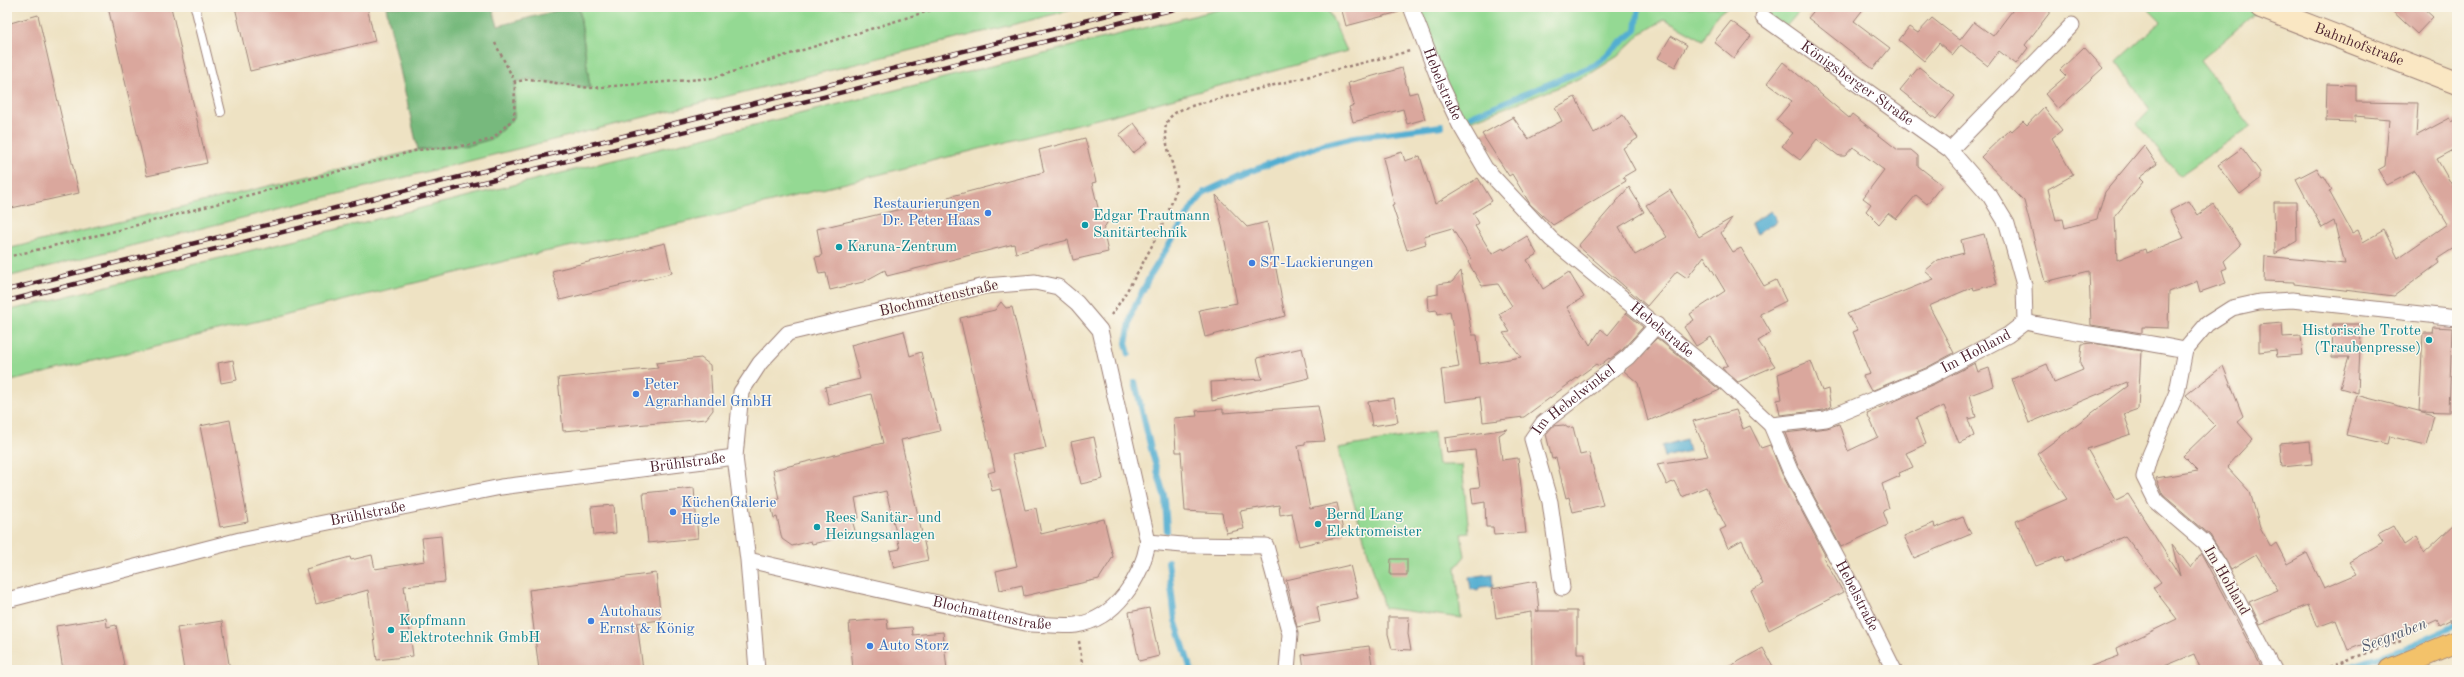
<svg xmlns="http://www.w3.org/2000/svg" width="2464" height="677" viewBox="0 0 2464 677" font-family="'Old Standard TT',serif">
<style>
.green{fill:#94d993;stroke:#6f7c5f}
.forest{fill:#77b97d;stroke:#606c54}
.water{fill:#53aed1;stroke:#4e667e}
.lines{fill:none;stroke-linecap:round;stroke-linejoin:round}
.stream{stroke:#53aed1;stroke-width:6}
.building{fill:#daa79d}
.lane-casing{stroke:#9c8077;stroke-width:10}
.street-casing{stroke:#9c8077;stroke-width:17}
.secondary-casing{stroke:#9c8077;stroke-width:24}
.primary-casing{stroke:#9c8077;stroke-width:24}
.path{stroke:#9c8077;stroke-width:2.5;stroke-dasharray:3 3;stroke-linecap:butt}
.lane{stroke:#fff;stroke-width:8}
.street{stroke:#fff;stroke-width:15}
.secondary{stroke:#fae7c3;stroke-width:22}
.primary{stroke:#f3c26a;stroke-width:22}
.rail-casing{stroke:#4a1f2b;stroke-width:4.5}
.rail{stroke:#fbf7ec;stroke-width:3;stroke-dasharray:9;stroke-linecap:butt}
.shop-dot{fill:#3f7fe0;stroke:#fbf7ec;stroke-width:1.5}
.culture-dot{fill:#0f9aa8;stroke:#fbf7ec;stroke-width:1.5}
.labels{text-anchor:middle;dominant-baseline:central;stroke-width:3;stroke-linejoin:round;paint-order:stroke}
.street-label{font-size:15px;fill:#4a1f2b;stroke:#fbf7ec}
.shop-label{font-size:15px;fill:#366cbe;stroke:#fbf7ec;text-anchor:start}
.culture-label{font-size:15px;fill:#0d838f;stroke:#fbf7ec;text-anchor:start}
.water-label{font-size:16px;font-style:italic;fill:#4e586d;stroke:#fbf7ec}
</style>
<rect width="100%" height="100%" fill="#fbf7ec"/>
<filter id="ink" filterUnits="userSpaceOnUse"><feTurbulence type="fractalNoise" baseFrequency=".025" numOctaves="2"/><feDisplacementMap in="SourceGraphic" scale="8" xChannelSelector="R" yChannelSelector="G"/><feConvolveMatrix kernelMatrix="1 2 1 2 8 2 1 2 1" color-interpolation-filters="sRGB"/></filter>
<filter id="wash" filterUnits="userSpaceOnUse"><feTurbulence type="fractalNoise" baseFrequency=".012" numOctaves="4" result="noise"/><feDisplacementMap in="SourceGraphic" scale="16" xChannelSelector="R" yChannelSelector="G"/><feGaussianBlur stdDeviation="0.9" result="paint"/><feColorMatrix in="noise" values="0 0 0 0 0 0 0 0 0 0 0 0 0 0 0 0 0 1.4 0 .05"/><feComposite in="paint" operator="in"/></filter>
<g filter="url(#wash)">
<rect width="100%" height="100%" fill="#eee2c3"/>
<path class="green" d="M579,7H1083L7,277V249L418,150L470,145L492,139L514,118L515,82L529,79L590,88Z
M1229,7H1327L1347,51L1109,116L720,215L530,255L7,382V311Z
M1411,7H1727L1716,16L1703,40L1665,19L1641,34L1618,56L1593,72L1562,86L1460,125Z
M1750,7H1803L1783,30Z
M2147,7H2262L2200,61L2251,126L2179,176L2137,124L2150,110L2117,62L2161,21Z
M1434,432L1438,465H1462L1469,533L1461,534L1465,556L1456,567L1461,618L1384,608L1338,448Z"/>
<path class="forest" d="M386,7H492L498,26L570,7H579L590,88L529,79L515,82L514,118L492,139L470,145L418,150Z"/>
<path class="water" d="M1771,211L1777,221L1757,234L1751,223Z
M1686,439L1689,451L1665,457L1662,446Z
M1492,574L1493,586L1480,587L1478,591L1471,589L1469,577Z"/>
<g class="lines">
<path class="stream" d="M1471,116L1595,65L1636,30L1639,7
M1129,354L1126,343L1132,312L1150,276L1193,206L1205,192L1246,173L1321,145L1354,137L1442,126
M1135,382L1151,449L1165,499L1167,531
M1168,561L1175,620L1191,670
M2340,670L2403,649L2457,625"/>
</g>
<g id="blocks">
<path class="building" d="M108,7H171L207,163L147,176Z
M235,7H367L375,41L250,71Z
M1341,7H1398L1399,12L1346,26Z
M1817,7H1865L1854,21L1890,48L1873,69L1808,18Z
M2015,7H2054L2025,45L2028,48L2016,64L1999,51L1988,66L1961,45L1953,55L1939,43L1924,61L1899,40L1909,27L1918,33L1932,18L1960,40L1974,22L1993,36Z
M2388,7H2422L2433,17L2417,34Z
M38,15L79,193L7,209V59L11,58L7,43V24Z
M1731,21L1751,36L1734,58L1714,42Z
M1671,36L1687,45L1675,67L1658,58Z
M2084,47L2103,68L2058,109L2045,94L2066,76L2060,70Z
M1783,62L1849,118L1852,114L1898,150H1911L1918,156V166L1942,185L1927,204L1916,195L1896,219L1888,213L1879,224L1866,211L1871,204L1863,198L1884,170L1853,147L1845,156H1839L1817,139L1800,160L1782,146L1793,133L1776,120L1792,101L1767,83Z
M1919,67L1955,96L1936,119L1900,90Z
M1402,68L1409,94L1417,92L1425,119L1407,124L1403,109L1353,122L1349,107L1354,105L1348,83Z
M2327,84L2356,85V102L2418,103L2416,136L2450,118L2452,122L2457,119V148L2437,159L2457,194V246L2437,259L2439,263L2394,296L2294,284V282L2264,281L2265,256L2345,264L2334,221L2322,228L2296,179L2317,168L2322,177L2324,176L2332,190L2329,191L2352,233L2358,230L2363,242L2384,230L2398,258L2447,224L2415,171L2387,185L2378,170L2385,166L2389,119L2355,116V122L2326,121Z
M1575,97L1594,133L1623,115L1638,138L1623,148L1635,170L1623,177L1626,181L1553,225L1530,204L1512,174L1509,176L1482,134L1513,117L1528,139L1562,121L1555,108Z
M2044,107L2062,130L2052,138L2073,175L2048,189L2056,220L2063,219L2065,228L2097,219L2105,192L2144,145L2157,164L2139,178L2143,182L2115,216L2117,260L2145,249L2146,253L2184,238L2170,211L2189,201L2198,215L2213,204L2241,245L2224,261L2227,268L2222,270L2226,283L2200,292L2197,281L2169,292L2168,328L2142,327V333L2091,325L2089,271L2045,282L2024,201L1981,157L2010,129L2012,131L2023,121L2027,125Z
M1134,123L1148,142L1133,153L1119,135Z
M1085,138L1096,182L1092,183L1100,216L1108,221L1103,230L1108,252L1073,260L1068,240L1016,253L1014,244L887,276L885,270L863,282L830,290L826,273L819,274L815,257L822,256L817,229L918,205L919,210L949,203L948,197L1044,172L1039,150Z
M2242,148L2260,172V179L2240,194L2218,165Z
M1402,152L1405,161L1420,156L1435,204L1478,178L1492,201L1473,213L1479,223L1475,226L1492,254L1503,248L1504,250L1527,236L1537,254L1527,260L1543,289L1569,272L1584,297L1567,307L1590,345L1601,329L1608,335L1626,313L1643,327L1622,350L1610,359L1609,358L1599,366L1596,364L1524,417L1483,422L1480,397L1445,402L1441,370L1459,367L1450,311L1438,314L1437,310L1429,311L1428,296L1438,294V284L1452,282L1461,271L1472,335H1477L1480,364L1521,357L1503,333L1510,332L1499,314L1512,306L1498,284L1482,286L1468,262L1471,259L1452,228L1424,236L1426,244L1407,250L1392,205L1394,204L1383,158Z
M1629,187L1644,212L1619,227L1635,255L1667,237L1646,205L1670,190L1699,237L1732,218L1721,233L1733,252L1741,248L1764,286L1776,280L1786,301L1760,314L1771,333L1758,341L1775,366L1738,382L1722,368L1728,365L1711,337L1696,346L1684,327L1694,320L1690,314L1725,291L1704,256L1687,278L1677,271L1647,306L1578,246Z
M1216,195L1247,227L1267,222L1285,316L1205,337L1199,310L1237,303Z
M2274,202H2296L2297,241L2275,254Z
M1984,234L1997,284L1974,290L1973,287L1929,306L1954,353L1926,368L1871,391L1863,376L1870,374L1853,332L1858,330L1847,314L1934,279L1925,271L1938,260L1964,253L1961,240Z
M665,243L672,273L560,300L552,271Z
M1001,302L1006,308L1012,307L1046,448L1012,455L1025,510L1036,508L1041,534L1104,519L1113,557L1099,579L1024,596L1022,585L1000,590L996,571L1017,566L1000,489L992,491L988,473L995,471L960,318L995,310Z
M2282,323L2283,337L2301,336L2303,355L2277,357L2276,350L2259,352V325Z
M2333,324H2361L2358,393L2340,388L2349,357H2332Z
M2434,327L2452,328L2449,412L2419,411L2423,333H2433Z
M904,331L910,356L921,352L940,431L901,440L928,560L894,568L890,551L900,549L886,491L855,498L859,518L852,520L856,534L812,544L811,541L792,546L782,539L777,517L774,518L770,501L779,499L773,470L883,443L871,394L829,405L825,387L860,379L851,345Z
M1657,338L1720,390L1648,421L1638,383L1624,371Z
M2092,343L2141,351L2138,409L2124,414L2131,434L2087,449L2090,454L2116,500L2128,494L2180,576L2172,544L2191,568L2201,553L2263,670H2201L2194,654L2155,670H2086V668L2119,656L2117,648L2177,619L2153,588L2161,582L2125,536L2065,562L2063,556L2036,566L2016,521L2067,499L2037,454L2128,386L2127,382L2029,423L2012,379L2047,364L2054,382L2083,370L2080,363L2082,344Z
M1302,348L1309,378L1212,401L1211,382L1262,379L1257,358Z
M701,358L710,365L713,410L706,419L563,431L558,378L658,368L656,363Z
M233,360L237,380L221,383L218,363Z
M1811,361L1822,391L1828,389L1831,407L1824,410L1780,415L1777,400L1782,399L1778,374Z
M1975,363L1978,372L1989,368L1994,386L1970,395L1976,417L1968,419L1974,436L1959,443L1944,406L1916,418L1926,444L1906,453L1913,467L1899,473L1900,476L1882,484L1889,508L1883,511L1888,525L1841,547L1798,466L1785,433L1827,428L1839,424L1848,451L1878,437L1867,413L1934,384Z
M2223,366L2243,416L2237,421L2253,439L2227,467L2250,492L2260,527L2271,547L2276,543L2287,564L2307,553L2324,588L2357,574L2349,562L2383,542L2378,534L2393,526L2404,545L2416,537L2424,553L2457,522V616L2440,625L2437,620L2389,642L2386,635L2348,650L2336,620L2317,627L2308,605L2260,624L2249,602L2278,590L2256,554L2231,569L2210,535L2163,495L2156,478L2198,471L2183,456L2215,425L2186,395Z
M2356,395L2434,415L2426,445L2389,436L2387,444L2346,435Z
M1394,398L1398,422L1372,426L1368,402Z
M1318,406L1325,441L1305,442V445L1298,446L1310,509L1337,503L1344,535L1299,546L1292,513L1280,515L1279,505L1240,511L1244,529L1226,533L1222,513L1185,511L1181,452H1176L1174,418L1197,416L1196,411L1223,409V413Z
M1736,410L1743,429L1750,426L1761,448L1770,445L1782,474L1825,555L1823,557L1843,592L1769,630L1751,590L1763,584L1742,540L1728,548L1720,530L1726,527L1706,487L1682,497L1674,481L1667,485L1657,464L1708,456L1693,421Z
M230,420L248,522L220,527L200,426Z
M1564,425L1568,428L1573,427L1580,455L1589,453L1603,505L1573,512L1569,497L1566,498L1556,458L1552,459L1546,434L1553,426Z
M1508,429L1499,435L1502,460L1518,458L1526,533L1494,535L1493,527H1486L1485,502L1473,504L1471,488L1480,487L1475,450L1447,453L1445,438Z
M1094,437L1103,479L1081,484L1071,442Z
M2310,441L2312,464L2282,467L2280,444Z
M694,488L698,538L648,543L643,493Z
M614,505L616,533L594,535L591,507Z
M1963,517L1971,534L1914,558L1904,536L1934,523L1935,528Z
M441,536L445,582L404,586L413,656L377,660L368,590L316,604L306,569L350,557L351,560L372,555L375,569L425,561L422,538Z
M1391,559H1407V575H1390Z
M1350,565L1358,598L1317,607L1320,622L1297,627L1286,580Z
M656,573L661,620L637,623L643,670H539L529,590Z
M1536,581L1539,611H1536H1577V654H1585V670H1532L1531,612L1496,618L1492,589Z
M1149,608L1159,656L1139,661L1129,612Z
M1388,617H1409L1408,634L1411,650L1392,649L1388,634Z
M106,618L107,627L116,625L125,670H63L56,626Z
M887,619L888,629L912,627L913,635L943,632L947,670H853L849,622Z
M222,621L230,670H184L177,628Z
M1369,646L1373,670H1304L1302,655Z
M1763,648L1775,670H1723Z"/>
</g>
</g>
<g filter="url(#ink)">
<use href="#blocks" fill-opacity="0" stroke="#9c8077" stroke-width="1"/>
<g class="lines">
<g class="lane-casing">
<path id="lane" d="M195,7L221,112"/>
</g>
<g class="street-casing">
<g id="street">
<path id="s1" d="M1411,7L1441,85L1460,125L1485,168L1551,239L1727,384L1771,425L1790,470L1856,594L1894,670"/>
<path id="s2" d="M1763,17L1950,150L1990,196L2007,224L2024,285L2025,322"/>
<path d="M1950,150L2072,25"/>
<path id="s3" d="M1771,425L1826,419L1930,376L2008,335L2025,322C2078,334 2132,339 2185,350"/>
<path d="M1148,542L1183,545L1266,546L1290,634L1287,670"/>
<path id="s4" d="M748,560L1030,624C1045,624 1062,627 1076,625C1116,619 1142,577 1148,542L1100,330L1077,303L1058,287L1035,282L985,286L788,333L760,363L741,392L735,457L748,560L757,670"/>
<path id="s5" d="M1562,588L1550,502L1532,439L1543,423L1628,357L1657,325"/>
<path id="s6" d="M7,600L240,540L501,487L735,457"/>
<path d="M2274,670L2219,565L2204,542L2156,501L2144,477L2150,455L2177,392L2185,350L2207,324L2232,308L2259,302L2292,300L2457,318"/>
</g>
</g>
<g class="secondary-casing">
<g id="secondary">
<path id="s7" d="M2261,7L2457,83"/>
</g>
</g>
<g class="primary-casing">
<path id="primary" d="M2390,670L2457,642"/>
</g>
<path class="path" d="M495,43L515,82L529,79L590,88L713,78L941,7
M7,257L111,232L418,150L470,145L492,139L514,118L515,82
M1111,315C1126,296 1176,207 1176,185C1176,168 1162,140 1166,125C1170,111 1186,108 1198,104L1410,51
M2450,621L2457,618
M1079,641L1083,670
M2319,670L2401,641"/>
<use href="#lane" class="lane"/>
<use href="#street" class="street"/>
<use href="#secondary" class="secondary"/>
<use href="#primary" class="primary"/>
<g class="rail-casing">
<path id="rail" d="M7,290L1140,7
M7,301L1183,7"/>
</g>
<use href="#rail" class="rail"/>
</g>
</g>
<g class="shop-dot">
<circle cx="988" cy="213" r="4"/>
<circle cx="1252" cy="263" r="4"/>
<circle cx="636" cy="394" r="4"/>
<circle cx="673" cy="512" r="4"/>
<circle cx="591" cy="621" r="4"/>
<circle cx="870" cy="646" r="4"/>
</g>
<g class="culture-dot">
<circle cx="1085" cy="225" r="4"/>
<circle cx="839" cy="247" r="4"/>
<circle cx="2429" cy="340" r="4"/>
<circle cx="1318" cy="524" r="4"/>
<circle cx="817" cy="527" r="4"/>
<circle cx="391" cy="630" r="4"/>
</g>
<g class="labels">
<g class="street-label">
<text stroke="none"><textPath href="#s7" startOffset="105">Bahnhofstraße</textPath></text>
<text stroke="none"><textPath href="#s1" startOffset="83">Hebelstraße</textPath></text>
<text stroke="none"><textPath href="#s2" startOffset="115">Königsberger Straße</textPath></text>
<text transform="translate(939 299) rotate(-13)">Blochmattenstraße</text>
<text stroke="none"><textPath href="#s1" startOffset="418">Hebelstraße</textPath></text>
<text stroke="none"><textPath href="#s3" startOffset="220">Im Hohland</textPath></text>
<text stroke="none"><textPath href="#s5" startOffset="210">Im Hebelwinkel</textPath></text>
<text stroke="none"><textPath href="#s6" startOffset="695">Brühlstraße</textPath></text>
<text stroke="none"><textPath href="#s6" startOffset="371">Brühlstraße</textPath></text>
<text transform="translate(2226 581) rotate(60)">Im Hohland</text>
<text stroke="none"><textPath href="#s1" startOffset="754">Hebelstraße</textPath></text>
<text stroke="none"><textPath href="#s4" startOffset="250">Blochmattenstraße</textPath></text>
</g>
<g class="shop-label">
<text x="980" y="204" text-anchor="end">Restaurierungen<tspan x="980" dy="17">Dr. Peter Haas</tspan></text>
<text x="1260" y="263">ST-Lackierungen</text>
<text x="644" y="385">Peter<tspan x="644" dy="17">Agrarhandel GmbH</tspan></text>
<text x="681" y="503">KüchenGalerie<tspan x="681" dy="17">Hügle</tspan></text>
<text x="599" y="612">Autohaus<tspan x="599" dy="17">Ernst &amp; König</tspan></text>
<text x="878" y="646">Auto Storz</text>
</g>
<g class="culture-label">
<text x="1093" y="216">Edgar Trautmann<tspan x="1093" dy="17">Sanitärtechnik</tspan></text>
<text x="847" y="247">Karuna-Zentrum</text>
<text x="2421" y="331" text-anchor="end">Historische Trotte<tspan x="2421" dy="17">(Traubenpresse)</tspan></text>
<text x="1326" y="515">Bernd Lang<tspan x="1326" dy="17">Elektromeister</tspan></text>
<text x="825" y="518">Rees Sanitär- und<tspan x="825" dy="17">Heizungsanlagen</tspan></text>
<text x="399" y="621">Kopfmann<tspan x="399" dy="17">Elektrotechnik GmbH</tspan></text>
</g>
<g class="water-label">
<text transform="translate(2394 636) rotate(-21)">Seegraben</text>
</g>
</g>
<rect width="2464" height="677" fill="none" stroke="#fbf7ec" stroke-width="24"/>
</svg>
